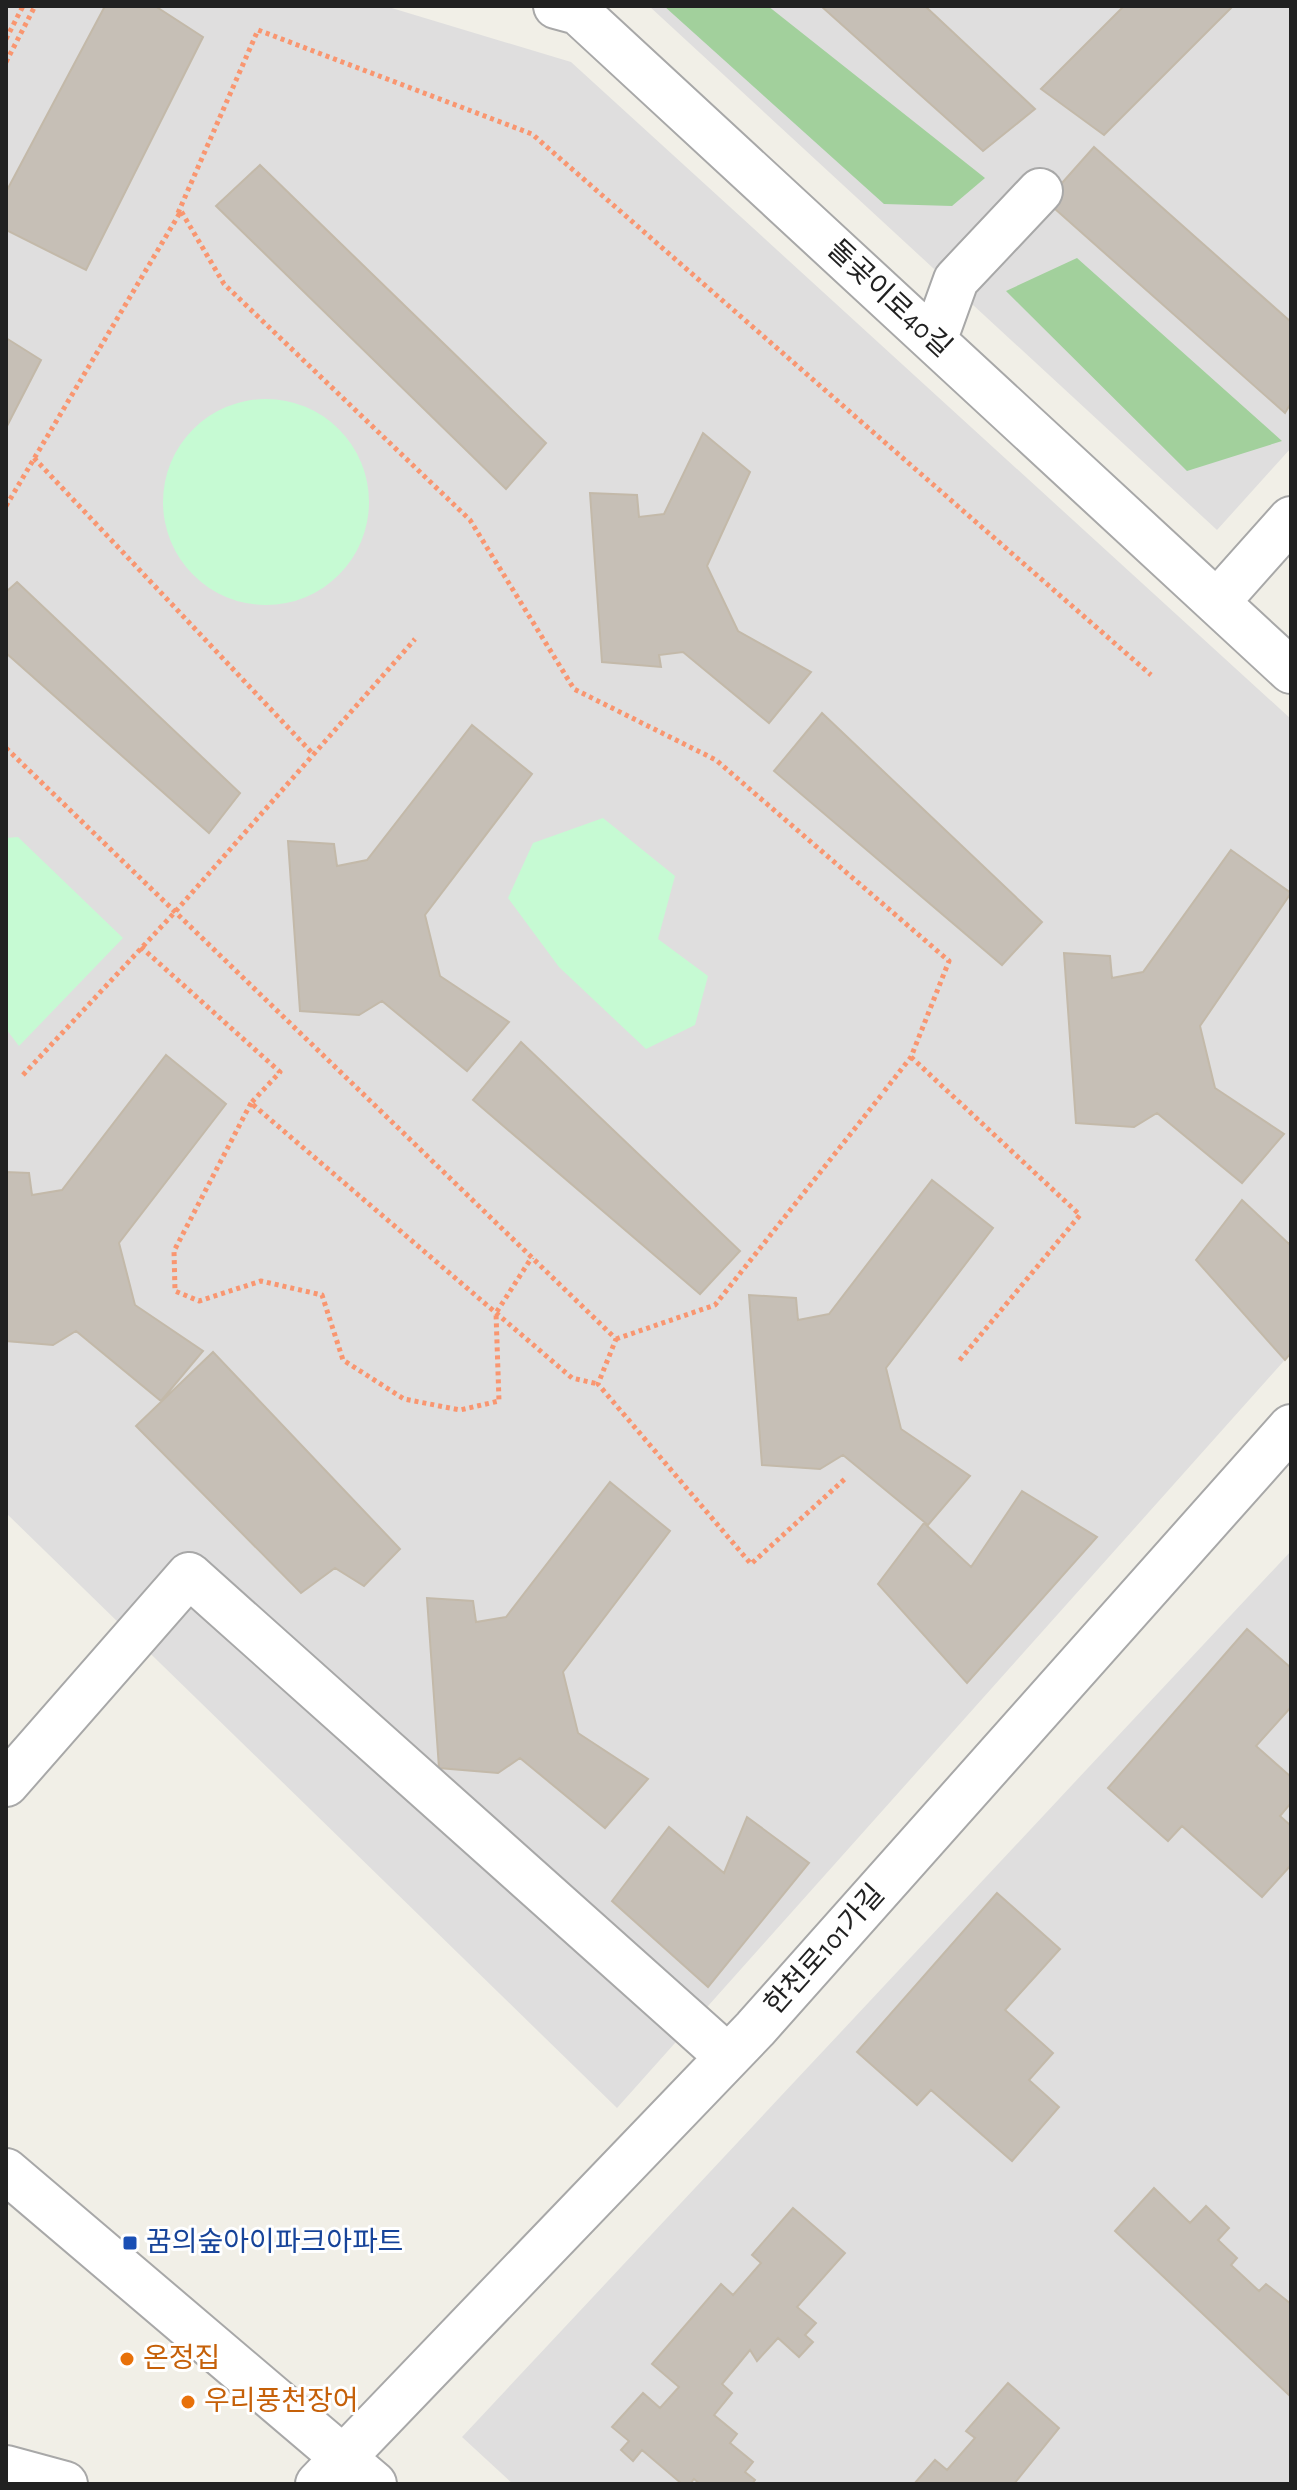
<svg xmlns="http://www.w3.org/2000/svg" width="1297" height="2490" viewBox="0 0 1297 2490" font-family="'Alegreya Sans','Noto Sans KR',sans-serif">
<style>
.residential{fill:#dfdede}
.forest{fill:#a2d09c}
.park{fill:#c6fad3}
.building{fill:#c6bfb6;stroke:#c3b9a9;stroke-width:2}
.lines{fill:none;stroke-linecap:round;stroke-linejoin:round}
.minor-casing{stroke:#a8a8a8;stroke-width:48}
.tertiary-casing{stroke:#a8a8a8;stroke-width:48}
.path{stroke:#f99670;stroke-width:5;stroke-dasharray:4 4;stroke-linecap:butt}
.minor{stroke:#fff;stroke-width:44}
.tertiary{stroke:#fff;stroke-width:44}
.transit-dot{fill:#1a4fb4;stroke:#fff;stroke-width:3}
.food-dot{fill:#e8710a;stroke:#fff;stroke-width:3}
.labels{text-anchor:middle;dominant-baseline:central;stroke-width:6;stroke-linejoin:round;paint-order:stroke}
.street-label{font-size:28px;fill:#212121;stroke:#fff}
.transit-label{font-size:28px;fill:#164399;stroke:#fff;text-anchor:start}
.food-label{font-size:28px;fill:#c56008;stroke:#fff;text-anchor:start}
</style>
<rect width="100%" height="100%" fill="#f1efe7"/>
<path class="residential" d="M6,6H385L571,62L1291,719V1353L617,2108L6,1513Z
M649,6H1291V448L1217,530Z
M1291,1551V2484H513L462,2437Z"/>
<path class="forest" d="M664,6H768L985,178L952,206L884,204Z
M1077,258L1282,441L1187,471L1006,291Z"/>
<path class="park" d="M163 502a103 103 0 1 1 206 0a103 103 0 1 1-206 0Z
M603,818L675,876L658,939L708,976L695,1025L646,1049L559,967L508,898L533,843Z
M18,837L123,938L19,1046L6,1029V838Z"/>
<path class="building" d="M105,6H155L203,37L86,270L6,230V192Z
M821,6H925L1035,109L983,151Z
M1124,6H1233L1104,135L1041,89Z
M1094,147L1291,322V403L1285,413L1046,201Z
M260,165L546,443L506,489L216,206Z
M6,338L41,360L6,428Z
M703,433L750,472L707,566L738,631L811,672L769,723L683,652L659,655L661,667L602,662L590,493L637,495L639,517L664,514Z
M17,582L240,793L209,833L6,653V592Z
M822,713L1042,922L1002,965L774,771Z
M472,725L532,774L425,915L440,976L509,1022L467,1071L382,1001L359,1015L300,1011L288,841L334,844L337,866L367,860Z
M1231,850L1291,893L1200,1026L1215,1088L1284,1134L1242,1183L1157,1113L1134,1127L1076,1123L1064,953L1110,956L1112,978L1143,972Z
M521,1042L740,1251L700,1294L473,1100Z
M166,1055L226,1104L119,1243L135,1305L203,1351L161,1401L76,1331L53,1345L6,1341V1172L29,1173L32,1195L62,1190Z
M932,1180L993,1228L886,1368L901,1429L970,1476L928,1525L843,1455L820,1469L762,1465L749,1295L796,1298L798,1320L829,1314Z
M1242,1200L1289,1244L1291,1241V1353L1285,1360L1196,1260Z
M213,1352L400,1549L364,1586L335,1568L301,1593L136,1426Z
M610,1482L670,1531L563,1672L578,1733L648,1779L605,1828L520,1758L498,1773L439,1768L427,1598L473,1601L476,1622L506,1617Z
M1022,1491L1097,1537L967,1683L878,1584L924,1523L971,1567Z
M1247,1629L1291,1668V1707L1256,1746L1291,1777V1803L1280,1816L1291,1826V1865L1262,1897L1182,1826L1168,1841L1108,1788Z
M747,1817L809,1863L708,1987L612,1901L669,1827L724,1873Z
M997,1893L1060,1949L1005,2010L1053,2053L1029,2080L1059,2107L1012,2161L931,2090L917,2105L857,2052Z
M1154,2188L1190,2223L1206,2206L1229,2228L1218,2240L1237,2258L1231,2265L1259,2291L1266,2284L1291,2304V2397L1115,2231Z
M793,2208L845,2253L797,2307L816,2323L805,2335L813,2342L799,2357L778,2338L757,2361L750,2350L722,2384L732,2393L714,2415L737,2434L730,2443L753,2462L745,2472L755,2480L752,2484H700L694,2479L690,2484H682L642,2450L633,2461L621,2450L629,2441L612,2427L643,2393L660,2408L679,2387L652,2364L721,2284L733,2295L761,2263L752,2255Z
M1008,2383L1059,2428L1014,2484H914L935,2460L947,2470L975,2438L966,2431Z"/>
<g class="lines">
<g class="minor-casing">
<path id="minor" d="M556,6L578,12L1291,671
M934,341L956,280L1040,191
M1217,602L1291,519
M6,1784L189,1575L728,2057
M6,2468L65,2484
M318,2484L755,2029L1291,1427"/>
</g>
<g class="tertiary-casing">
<path id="tertiary" d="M6,2171L374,2484"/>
</g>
<path class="path" d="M6,39L23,6
M6,62L35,6
M178,213L258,30L532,134L1151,675
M34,458L313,754
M6,506L181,211L224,284L470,520L574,689L716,760L949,961L911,1057L882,1094
M6,748L616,1339L598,1384L751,1564L847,1477
M141,947L280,1072L251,1103L572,1378L598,1384
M911,1057L1080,1215L959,1361
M23,1075L175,912L415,639
M251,1103L174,1251L175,1291L199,1301L261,1281L322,1295L343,1360L404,1399L460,1410L499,1401L496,1313L532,1257
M616,1339L715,1305L883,1093"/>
<use href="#minor" class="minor"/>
<use href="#tertiary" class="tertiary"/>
</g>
<rect class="transit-dot" x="122" y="2235" width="16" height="16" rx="4"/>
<g class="food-dot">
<circle cx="127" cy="2359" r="8"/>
<circle cx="188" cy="2402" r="8"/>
</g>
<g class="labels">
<g class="street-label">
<text transform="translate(889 299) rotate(43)">돌곶이로40길</text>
<text transform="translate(825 1950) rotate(-48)">한천로101가길</text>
</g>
<g class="transit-label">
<text x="146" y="2243">꿈의숲아이파크아파트</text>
</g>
<g class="food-label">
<text x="143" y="2359">온정집</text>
<text x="204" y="2402">우리풍천장어</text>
</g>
</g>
<rect width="1297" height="2490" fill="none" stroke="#212121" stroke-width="16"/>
</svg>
